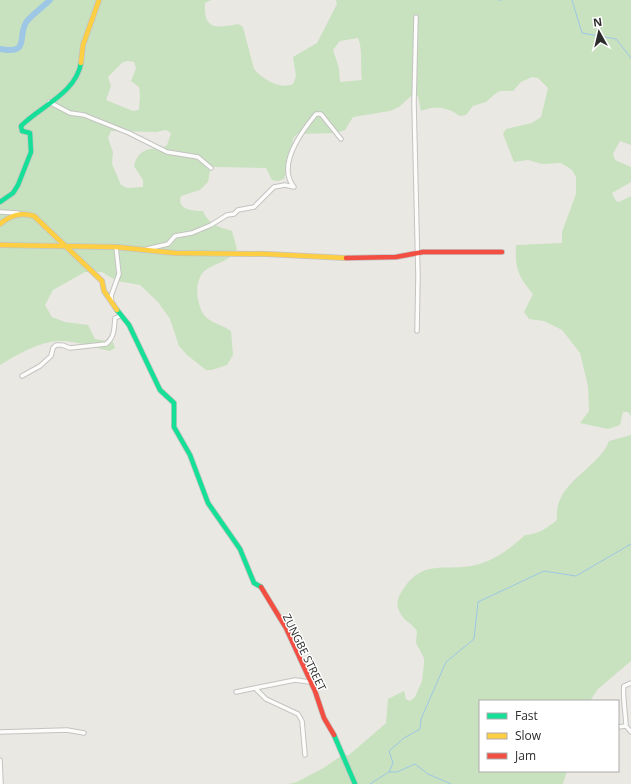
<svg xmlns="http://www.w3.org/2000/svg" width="631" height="784" viewBox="0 0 631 784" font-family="'Open Sans',sans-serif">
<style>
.green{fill:#c8e2bf;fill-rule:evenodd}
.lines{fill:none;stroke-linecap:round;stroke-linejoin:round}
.stream{stroke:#9dc7e4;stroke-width:1}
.river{stroke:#9dc7e4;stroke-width:6}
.street-casing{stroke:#c4c3c2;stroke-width:5.5}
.fast-casing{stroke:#c4c3c2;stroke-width:6}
.slow-casing{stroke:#c4c3c2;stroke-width:6}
.jam-casing{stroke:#c4c3c2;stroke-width:6}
.street{stroke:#fcfcfb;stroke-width:3.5}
.fast{stroke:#16e098;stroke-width:4.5}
.slow{stroke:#ffcf43;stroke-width:4.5}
.jam{stroke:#f24e42;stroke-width:4.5}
.labels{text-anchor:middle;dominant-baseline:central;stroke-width:3;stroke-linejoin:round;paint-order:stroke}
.street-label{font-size:11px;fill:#2c2c2c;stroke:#fff}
</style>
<rect width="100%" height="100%" fill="#eae8e3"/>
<path class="green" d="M0,0H211L205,3C203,31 218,28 238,24L243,27L254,69C263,79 279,90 293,84L296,76L293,57L317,43L337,4L336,0H631V145L620,141L613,154L615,160L631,167V182L612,193L616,201L619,202L631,196V416L628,412H623L620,425L608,429L580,423L589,411L588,386L580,353L562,330L544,321L529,319L524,312L533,294C518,276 515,269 516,245L562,243V232L576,194V177L572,170L561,163L542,164L528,160L514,162L503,134L506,129L532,123L541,117L548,88L538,78L532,77L521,82L513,91H500L495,94L486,102L473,106L466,115L460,116C446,107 437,105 421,111L418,96H411L399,107L390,111L353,117L345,130L336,133L297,134L293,139L291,157L284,179L278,181L272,180L266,168L214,167L210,171L208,182L200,190L181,196C176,210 194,211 203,211C209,225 219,227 232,231L237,249C228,262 219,262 207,269C193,278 196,303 204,315C210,323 223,325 231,331L233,355L227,365L212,370H206L187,355L179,346L170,319L158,302L140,285L117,281L102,272H85L53,290L45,305L52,317L65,322L88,325L95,339L113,342L115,348L110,351C95,348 77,341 61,341C42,340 16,355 0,365ZM358,38C363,49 360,67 362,80L340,82L339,68L333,50L340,41ZM128,61L134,62L136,68L131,81L139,87L140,95L139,110L133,111L106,100L111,86L108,77L123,62ZM166,130L171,133L167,145L161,149C148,147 137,151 134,166L143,180V187L127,188L121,185L112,164L113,152L108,138L111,131L156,132Z
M631,435V661L598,689L590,701H480V771H567L563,784H288L297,782L325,767L341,756L349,755L386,723L388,699L404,691L406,699L410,701L415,697L422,681L424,664V658L416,643L417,631C412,623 401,620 398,608C396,601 400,594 404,588C424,558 447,572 476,565C495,560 511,548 525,535C539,534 547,528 557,520C553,482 598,470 609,441Z"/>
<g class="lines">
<path class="stream" d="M498,0H501
M572,0L582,33L616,39L631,58
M389,772H397L415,764L428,774L451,784
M370,784L389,772L393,763L389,751L404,738L420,729L421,719L446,662L474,639L478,602L544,571L576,576L631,544"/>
<path class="river" d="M0,49C32,55 16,35 27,21C33,14 43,7 50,0"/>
<g class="street-casing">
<path id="street" d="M416,17L414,103L418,276L417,331
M49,102L70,113L84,115L129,133L167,152L198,157L211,168
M0,212L18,213
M147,249L168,244L175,236L192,233L211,225L227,215L234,214L238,210L254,207L274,187L285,185L294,187C276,165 302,131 316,114H321L341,139
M112,303L111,296L119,274L116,247
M22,376L40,366L51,356L53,348L56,345H62L70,348L106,344C115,337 114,328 115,318L120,316
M255,688L295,680L310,682
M236,692L255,688L266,699L298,714L302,721L305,755
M626,726C626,718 622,690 624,686L631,683
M618,727L626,726L631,732
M0,732L67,730L84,733
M0,760L1,784"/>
</g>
<g class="fast-casing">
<path id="fast" d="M0,202L13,193L18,185L31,152L30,133L22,131L21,126C41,106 76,93 81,63
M117,310L129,325L160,390L174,403V427L190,455L208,503L240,549L254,583L261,587
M334,735L355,784"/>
</g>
<g class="slow-casing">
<path id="slow" d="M81,63L83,45L99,0
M0,224C11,215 21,212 34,216L102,281L104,291L117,310
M0,245L116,247L175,253L266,254L346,258"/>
</g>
<g class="jam-casing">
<path id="jam" d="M346,258L396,257L423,252H502
M261,587L286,628L315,691L324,718L334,735"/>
</g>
<use href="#street" class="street"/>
<use href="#fast" class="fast"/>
<use href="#slow" class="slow"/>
<use href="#jam" class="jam"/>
</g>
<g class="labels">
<g class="street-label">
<text transform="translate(305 652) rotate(64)">ZUNGBE STREET</text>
</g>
</g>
<rect x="479" y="700" width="140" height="72" fill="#ffffff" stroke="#ababab"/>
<rect x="487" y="713" width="20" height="6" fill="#16e098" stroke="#ababab"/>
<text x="515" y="720" font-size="12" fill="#2c2c2c">Fast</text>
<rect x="487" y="733" width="20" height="6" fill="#ffcf43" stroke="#ababab"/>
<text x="515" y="740" font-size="12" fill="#2c2c2c">Slow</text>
<rect x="487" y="753" width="20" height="6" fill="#f24e42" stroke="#ababab"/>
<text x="515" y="760" font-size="12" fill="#2c2c2c">Jam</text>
<g transform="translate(599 32) rotate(352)" stroke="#ffffff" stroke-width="3" paint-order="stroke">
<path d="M0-3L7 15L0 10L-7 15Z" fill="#2c2c2c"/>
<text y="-6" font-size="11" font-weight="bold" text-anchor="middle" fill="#2c2c2c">N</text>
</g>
</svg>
